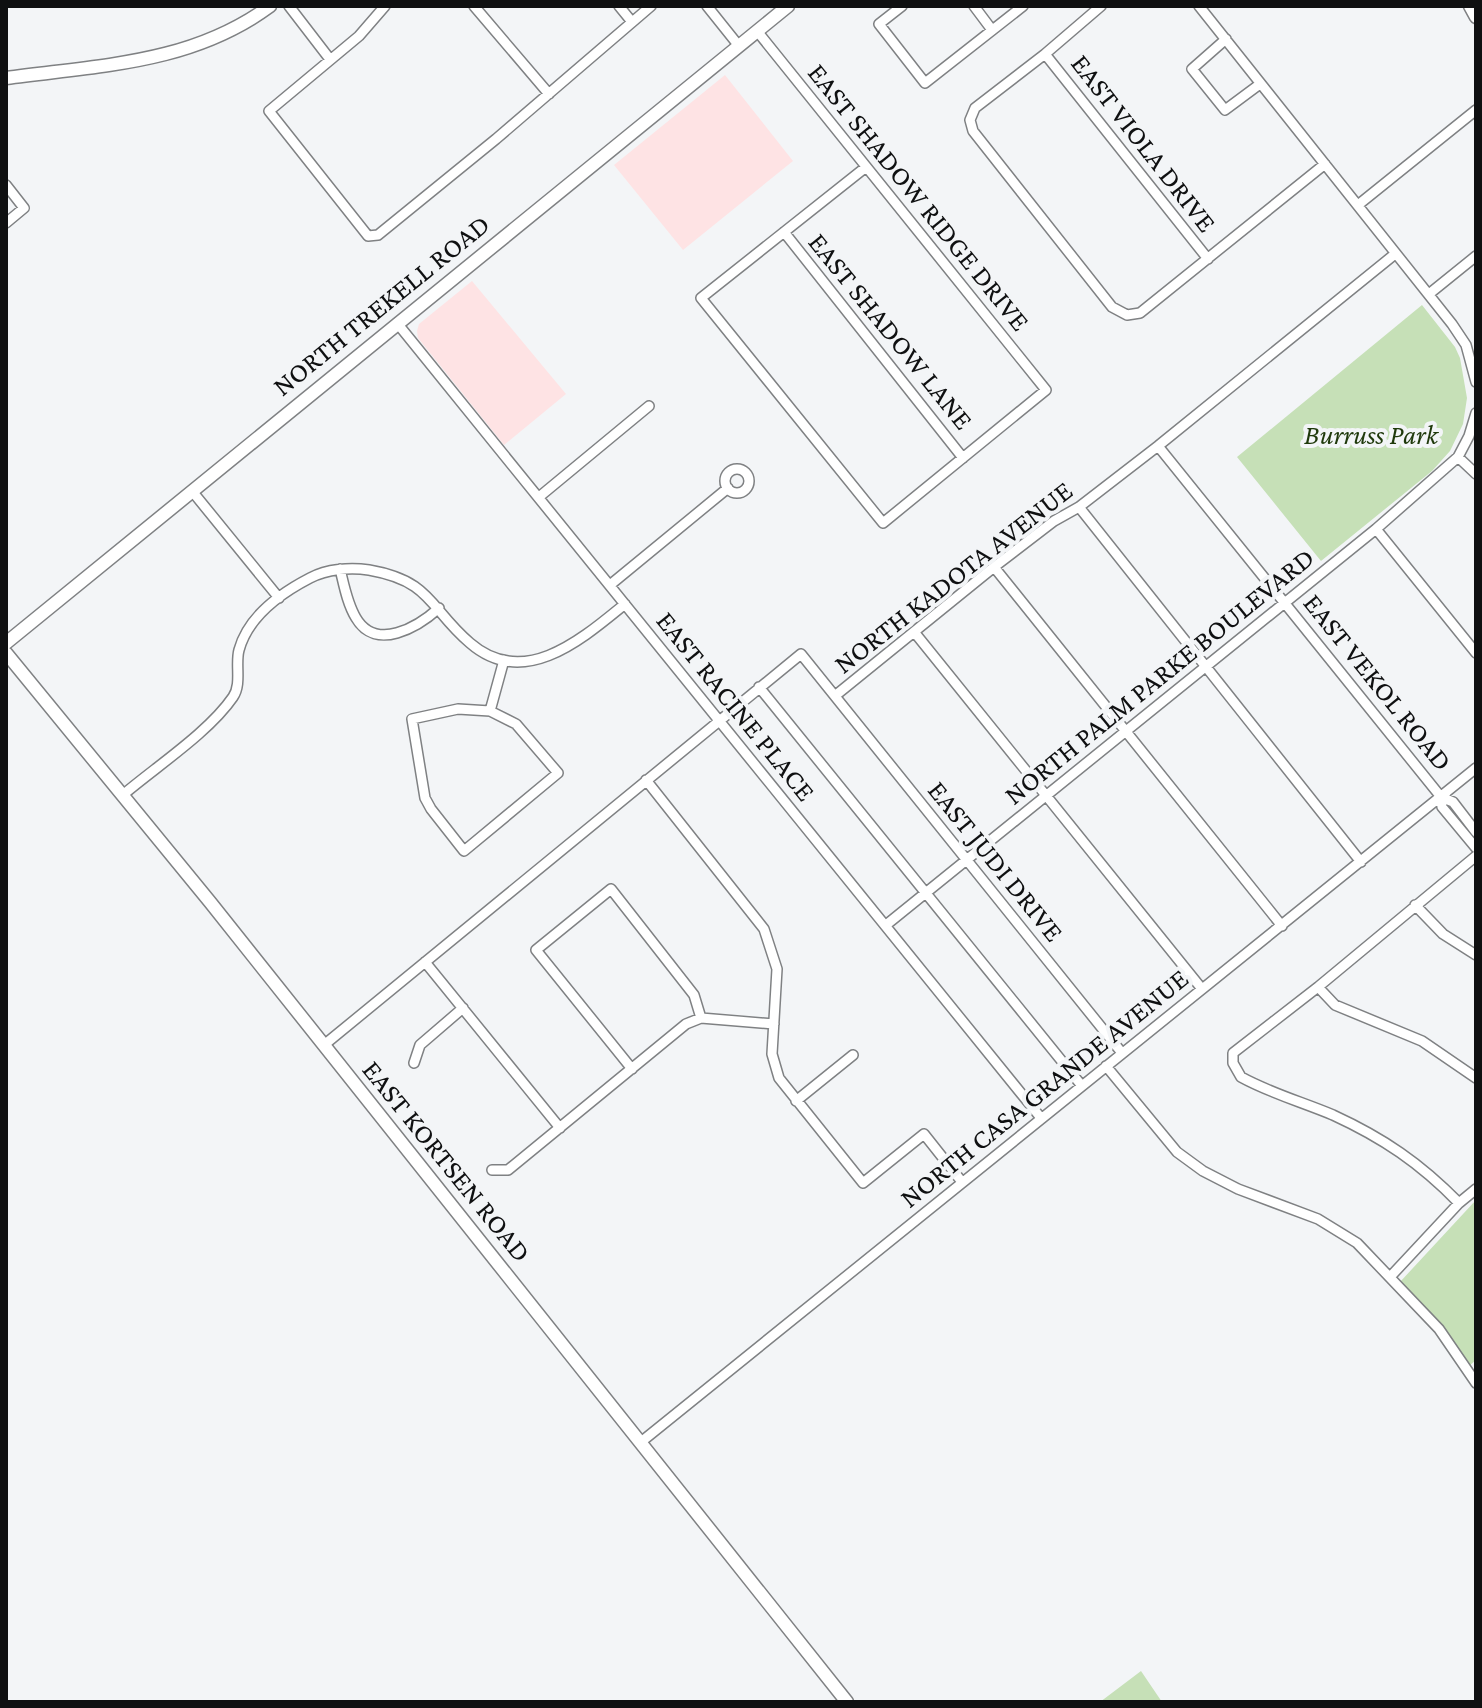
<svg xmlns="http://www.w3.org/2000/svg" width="1482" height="1708" viewBox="0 0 1482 1708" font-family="'Crimson Pro',serif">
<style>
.commercial{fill:#fee3e4}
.green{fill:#c6e0b7}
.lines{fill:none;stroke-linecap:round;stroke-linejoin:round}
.street-casing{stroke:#7f8183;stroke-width:12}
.secondary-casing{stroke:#7f8183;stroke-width:15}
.street{stroke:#fff;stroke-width:9}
.secondary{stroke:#fff;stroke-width:12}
.labels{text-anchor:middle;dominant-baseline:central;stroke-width:8;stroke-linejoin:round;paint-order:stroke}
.street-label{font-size:28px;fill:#0f1011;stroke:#f3f5f7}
.park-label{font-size:28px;font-style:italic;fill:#1f390b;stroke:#f3f5f7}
</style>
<rect width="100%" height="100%" fill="#f3f5f7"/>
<path class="commercial" d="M725,75L793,161L683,250L614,165Z
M472,281L566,394L504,445L418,338L417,331L419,324Z"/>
<path class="green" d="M1422,305L1455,347L1460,358L1467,398L1463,424L1450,451L1432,471L1321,561L1237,457Z
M1476,1200V1360L1469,1366L1400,1282Z
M1141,1671L1162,1702H1100Z"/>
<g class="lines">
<g class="street-casing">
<path id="street" d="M289,6L329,58
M385,6L359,36L269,111L368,236L378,235L496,139L651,6
M474,6L549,94
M619,6L632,22
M707,6L739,46
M902,6L879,24L925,83L1023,6
M974,6L992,30
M1101,6L1045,54L975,108L970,120L973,131L1112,307L1127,315L1140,313L1325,164
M1199,6L1452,324L1466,345L1476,382
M757,31L1046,390L883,523L701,298L866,167
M1226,39L1192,69L1225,110L1260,84
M1045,54L1208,259
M6,185L24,208L6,223
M1358,205L1476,110
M784,232L963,458
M1429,294L1476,256
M397,323L1041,1118
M1158,446L1441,797L1453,802L1476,832
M1458,457L1476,474
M725 481a12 12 0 1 1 24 0a12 12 0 1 1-24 0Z
M192,491L279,598
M539,497L649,406
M1079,507L1361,862
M1376,529L1476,653
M994,567L1282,926
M340,569C344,585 347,603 356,618C376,652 418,627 439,608
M610,585L728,488
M915,633L1202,989
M759,687L1082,1086
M836,695L994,567L1054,521L1079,507L1158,446L1395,254
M458,709L490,711L516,724L558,773L464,851L431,809L425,798L412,719Z
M490,711L504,660
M646,780L764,929L777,969L772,1054L779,1078L863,1183L924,1134L962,1182
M124,794C157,766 209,732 233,697C242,684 235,664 239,650C248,617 281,593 310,578C327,569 350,567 369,570C432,581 429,608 470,643C524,690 582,639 625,604
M1441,797L1442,807L1476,848
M1415,905L1443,934L1476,955
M886,925L1376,529L1458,457L1469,436L1476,413
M425,962L560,1128
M1318,987L1335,1005L1422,1041L1476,1078
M324,1045L801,654L1122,1053
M414,1063L420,1045L463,1008
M1106,1066L1177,1152L1203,1171L1238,1189L1318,1219L1357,1243L1439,1329L1476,1383
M632,1069L536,950L611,889L694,995L701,1018
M796,1101L853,1055
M492,1170H508L686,1024L701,1018L774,1024
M1459,1203C1420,1163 1383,1138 1333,1115C1302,1102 1270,1093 1241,1077L1233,1063V1053L1318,987L1476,856
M1390,1277L1459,1203L1476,1189
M641,1442L1476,768"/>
</g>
<g class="secondary-casing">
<path id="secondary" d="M1470,6L1476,17
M6,78C100,65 191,64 270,6
M6,643L788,6
M6,653L210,902L847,1702"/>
</g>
<use href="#street" class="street"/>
<use href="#secondary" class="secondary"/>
</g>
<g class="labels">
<g class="street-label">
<text transform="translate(1144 143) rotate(52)">EAST VIOLA DRIVE</text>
<text transform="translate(919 197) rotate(51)">EAST SHADOW RIDGE DRIVE</text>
<text transform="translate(381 305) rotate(-39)">NORTH TREKELL ROAD</text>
<text transform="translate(891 331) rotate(51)">EAST SHADOW LANE</text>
<text transform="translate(953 577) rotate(-38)">NORTH KADOTA AVENUE</text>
<text transform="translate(1159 676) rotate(-39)">NORTH PALM PARKE BOULEVARD</text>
<text transform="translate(1378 682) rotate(51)">EAST VEKOL ROAD</text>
<text transform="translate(736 706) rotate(51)">EAST RACINE PLACE</text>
<text transform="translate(996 861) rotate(51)">EAST JUDI DRIVE</text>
<text transform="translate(1044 1088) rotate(-39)">NORTH CASA GRANDE AVENUE</text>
<text transform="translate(447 1161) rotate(51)">EAST KORTSEN ROAD</text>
</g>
<g class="park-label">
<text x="1371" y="434">Burruss Park</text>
</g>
</g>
<rect width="1482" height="1708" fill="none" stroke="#0f1011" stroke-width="16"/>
</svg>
